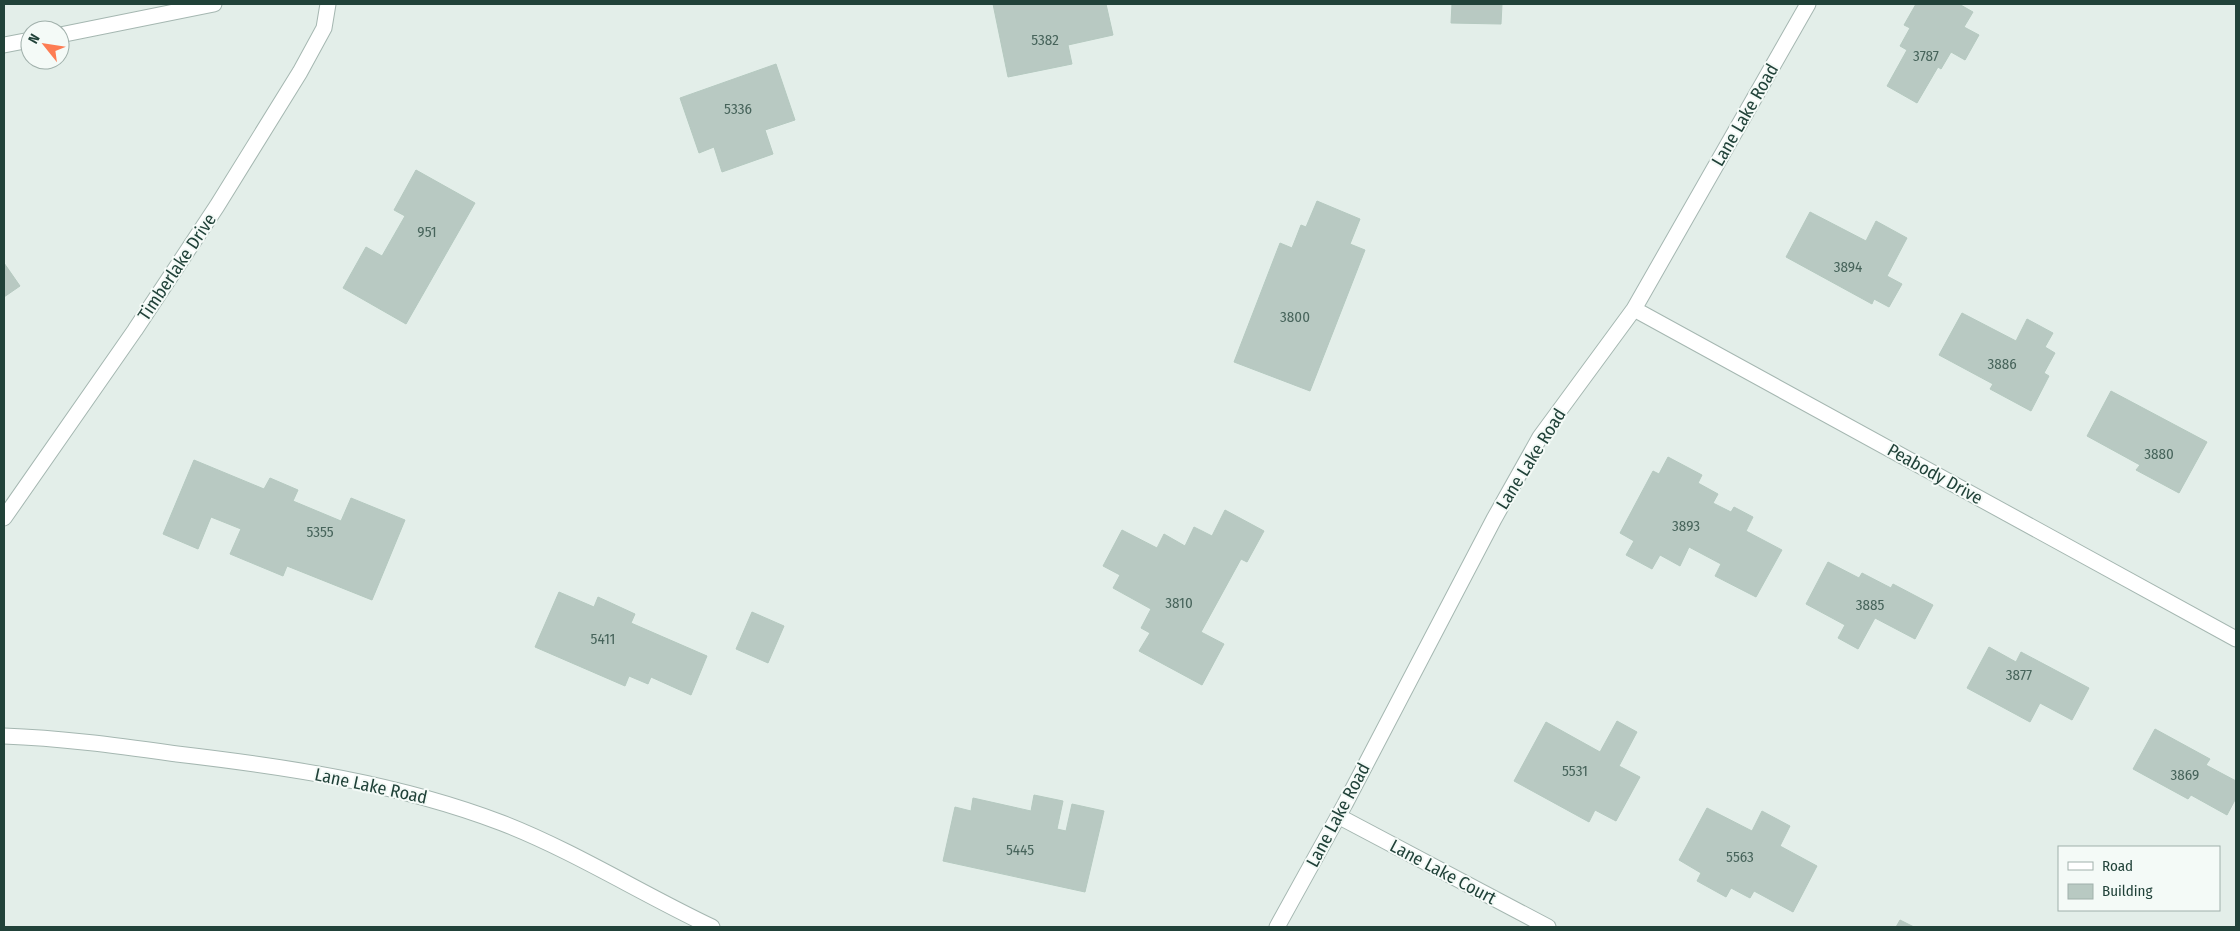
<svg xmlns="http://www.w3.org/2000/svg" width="2240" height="931" viewBox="0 0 2240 931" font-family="'Fira Sans Condensed',sans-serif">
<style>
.building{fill:#b8c9c2;stroke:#b5c9c0}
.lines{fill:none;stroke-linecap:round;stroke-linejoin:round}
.minor-casing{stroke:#a5b7b1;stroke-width:17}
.minor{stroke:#fff;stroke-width:15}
.labels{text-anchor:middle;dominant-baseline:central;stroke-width:4;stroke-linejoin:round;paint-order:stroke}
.number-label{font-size:15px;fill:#47645b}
.street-label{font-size:18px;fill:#214239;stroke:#f4faf7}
</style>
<rect width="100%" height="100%" fill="#e3eee9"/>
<path class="building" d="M993,4H1106L1113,35L1068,45L1072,64L1008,77Z
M1452,4H1502L1501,24L1451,23Z
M1916,4H1959L1973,12L1964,27L1979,35L1965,60L1951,52L1941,69L1938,67L1917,103L1887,86L1907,50L1900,46L1910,28L1904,25Z
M776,64L795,120L765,130L773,154L722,172L714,147L699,153L680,98Z
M416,170L475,203L406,324L343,288L366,247L382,256L405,216L394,210Z
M1317,201L1360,219L1350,244L1365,250L1310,391L1234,362L1280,243L1292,248L1301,225L1306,227Z
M1810,212L1866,241L1876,221L1907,238L1887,276L1902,284L1889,307L1874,299L1872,304L1786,257Z
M4,263L20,286L4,297Z
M1962,313L2016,341L2027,319L2053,333L2045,347L2055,353L2044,373L2049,376L2031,411L1990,389L1993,384L1939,355Z
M2111,391L2207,442L2179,493L2136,470L2140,465L2087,436Z
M1668,457L1702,475L1698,483L1718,494L1713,503L1731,512L1734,507L1753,517L1746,531L1782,550L1756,597L1715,576L1721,564L1689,547L1680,566L1660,555L1652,569L1626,555L1634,541L1620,533L1653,471L1659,474Z
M194,460L264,489L270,478L298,490L293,501L341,521L351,498L405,520L372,600L287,566L283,576L230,554L241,529L211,517L198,549L163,534Z
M1225,510L1264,531L1247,562L1241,559L1201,632L1224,644L1202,685L1139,651L1150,633L1141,628L1151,609L1113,588L1120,575L1103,566L1122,530L1157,548L1164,534L1185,546L1194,527L1212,536Z
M1828,562L1859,578L1862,573L1891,588L1893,584L1933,605L1915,639L1875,618L1858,649L1838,638L1845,625L1806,604Z
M559,592L594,607L598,597L635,614L631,623L707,656L691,695L651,677L648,684L629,676L625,686L535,647Z
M752,612L784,626L768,663L736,649Z
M1989,647L2016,662L2021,652L2089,688L2072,720L2040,703L2030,722L1967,688Z
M1617,721L1637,732L1619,766L1640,777L1616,821L1595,810L1589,822L1514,781L1546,722L1600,752Z
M2155,729L2210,759L2206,765L2236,781V798L2227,815L2191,795L2188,799L2133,769Z
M1034,795L1063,801L1057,829L1066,831L1072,804L1104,811L1085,892L943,861L955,807L971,811L973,798L1031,811Z
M1707,808L1752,831L1762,811L1790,826L1780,846L1817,866L1793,912L1754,891L1750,898L1731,888L1726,897L1697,881L1701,873L1679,860Z
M1900,920L1914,927H1896Z"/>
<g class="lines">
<g class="minor-casing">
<path id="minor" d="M60,35L214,4
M4,45L30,40
M1634,309L2236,639
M4,518L135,330L217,206L300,72L324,28L328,4
M4,736C62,738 119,746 177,754C288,767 397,783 502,823C574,851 642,894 712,927
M1338,816L1548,927
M1277,927L1345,804L1494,519L1540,437L1634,309L1808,4"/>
</g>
<use href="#minor" class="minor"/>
</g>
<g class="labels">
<g class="number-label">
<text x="1045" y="40">5382</text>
<text x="1926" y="56">3787</text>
<text x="738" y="109">5336</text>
<text x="427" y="232">951</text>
<text x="1848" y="267">3894</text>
<text x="1295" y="317">3800</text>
<text x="2002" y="364">3886</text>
<text x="2159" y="454">3880</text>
<text x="1686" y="526">3893</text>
<text x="320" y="532">5355</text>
<text x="1179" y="603">3810</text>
<text x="1870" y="605">3885</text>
<text x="603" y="639">5411</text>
<text x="2019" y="675">3877</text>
<text x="1575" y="771">5531</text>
<text x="2185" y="775">3869</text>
<text x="1020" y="850">5445</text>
<text x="1740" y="857">5563</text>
</g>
<g class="street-label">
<text transform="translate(1745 115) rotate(-60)">Lane Lake Road</text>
<text transform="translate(177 267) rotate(-56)">Timberlake Drive</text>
<text transform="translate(1531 459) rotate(-58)">Lane Lake Road</text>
<text transform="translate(1935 474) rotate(29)">Peabody Drive</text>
<text transform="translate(371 786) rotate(12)">Lane Lake Road</text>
<text transform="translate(1338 815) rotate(-62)">Lane Lake Road</text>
<text transform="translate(1443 872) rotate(28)">Lane Lake Court</text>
</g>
</g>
<rect width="2240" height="931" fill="none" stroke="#214239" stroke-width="10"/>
<rect x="2058" y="846" width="162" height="65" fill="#f4faf7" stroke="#a0b0ab"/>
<rect x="2068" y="862" width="25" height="8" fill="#ffffff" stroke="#a0b0ab"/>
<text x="2102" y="871" font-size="15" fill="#214239">Road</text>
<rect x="2068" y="884" width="25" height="15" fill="#b8c9c2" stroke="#a0b0ab"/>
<text x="2102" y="896" font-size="15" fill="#214239">Building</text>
<g transform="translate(45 45) rotate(300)"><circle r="24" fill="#f4faf7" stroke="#a0b0ab"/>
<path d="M0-4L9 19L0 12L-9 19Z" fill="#fd7c53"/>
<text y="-8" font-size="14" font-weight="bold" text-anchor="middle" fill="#214239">N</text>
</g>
</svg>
